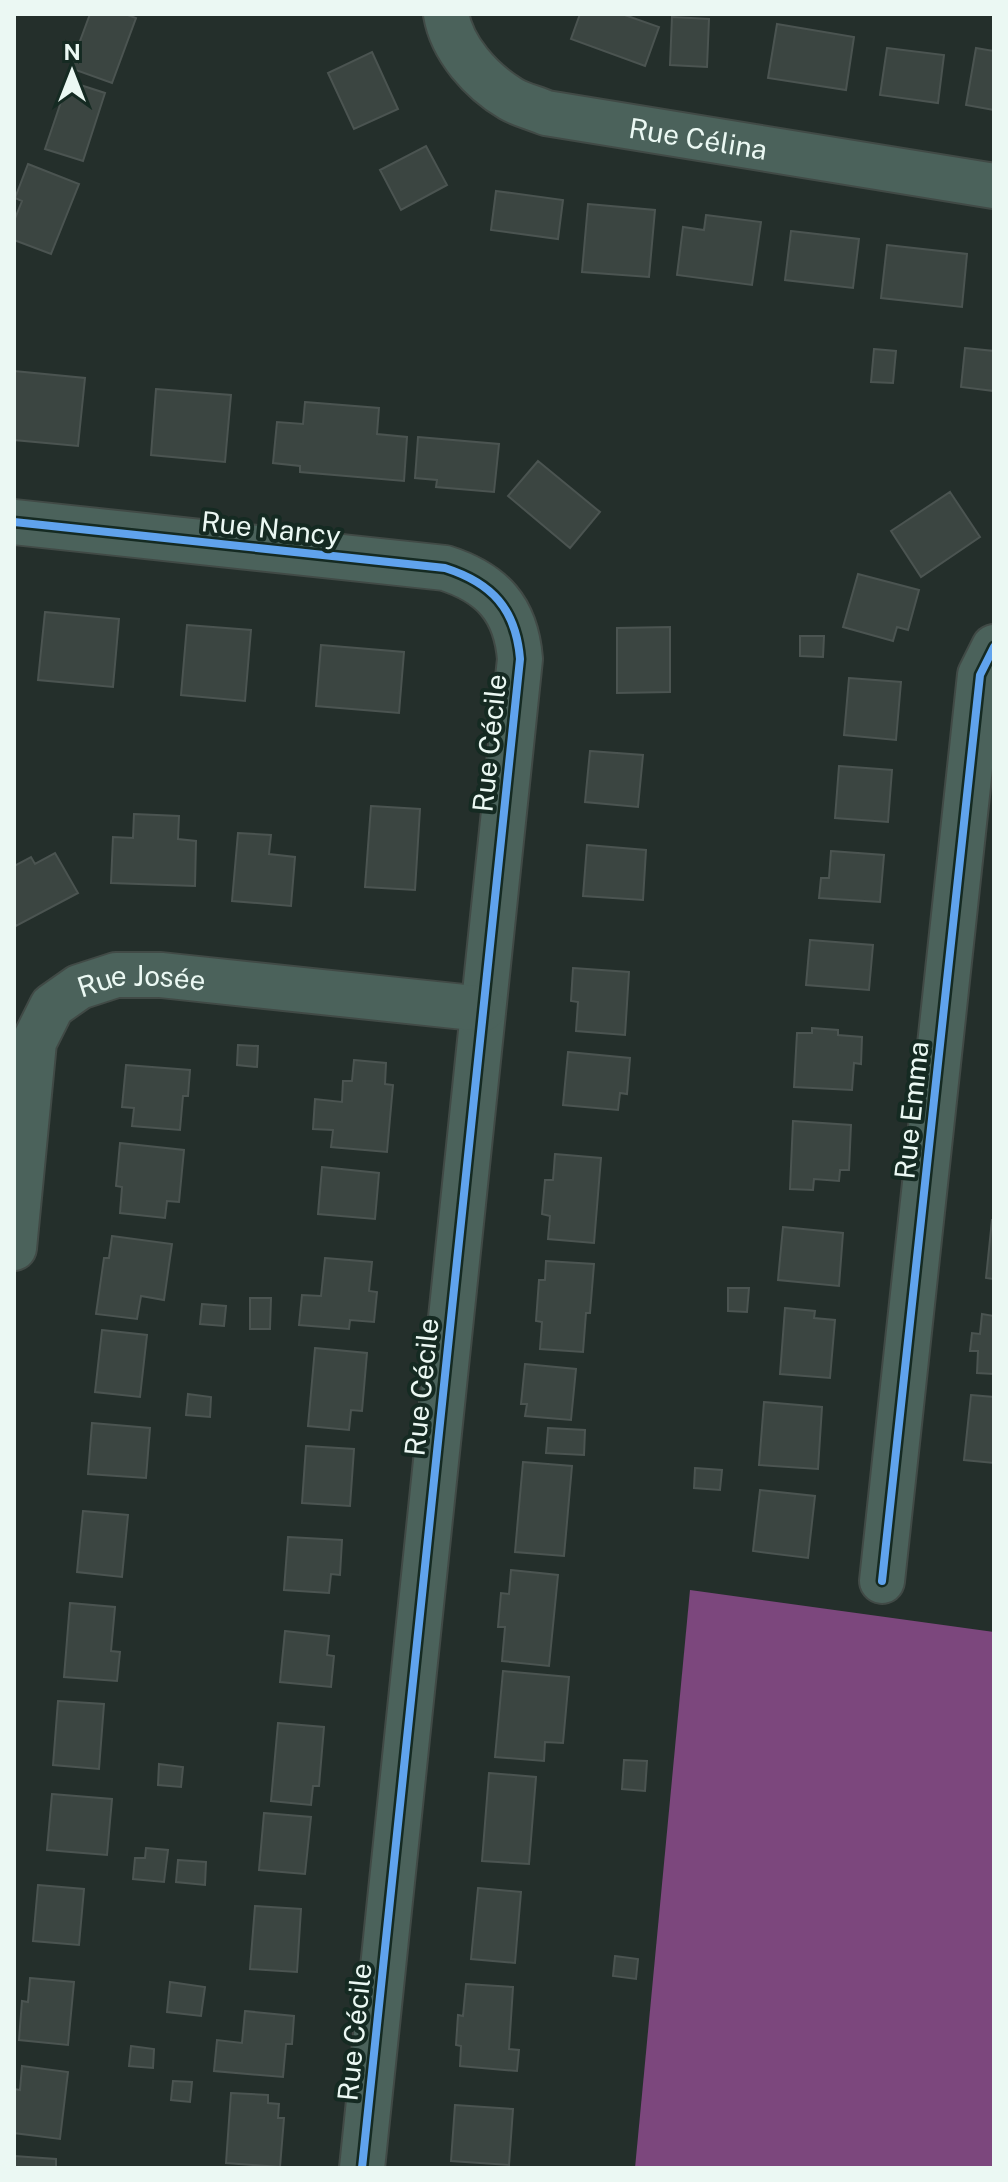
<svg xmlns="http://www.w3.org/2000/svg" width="1008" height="2182" viewBox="0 0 1008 2182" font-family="'Public Sans',sans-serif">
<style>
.forest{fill:#7c477d}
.building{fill:#3b4541;stroke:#4b5451;stroke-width:2}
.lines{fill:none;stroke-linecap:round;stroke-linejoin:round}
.minor-casing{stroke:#414a46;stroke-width:48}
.minor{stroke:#4b625b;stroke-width:44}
.cycleway-casing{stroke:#152a22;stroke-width:13}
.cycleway{stroke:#60a3ed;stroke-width:8}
.labels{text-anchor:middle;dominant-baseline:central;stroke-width:8;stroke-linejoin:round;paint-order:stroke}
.street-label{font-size:28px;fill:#ebf8f3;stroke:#152a22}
</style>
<rect width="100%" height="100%" fill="#242f2b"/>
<path class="forest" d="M690,1590L994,1632V2168H635Z"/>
<path class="building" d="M90,14H125L136,18L112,83L70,68Z
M580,14H622L659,27L645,66L571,39Z
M672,17L709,19L707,67L670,65Z
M777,24L854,37L846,90L768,78Z
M887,48L944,55L938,103L880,95Z
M976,48L994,51V110L966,105Z
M372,52L398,109L354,129L328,73Z
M68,81L105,93L83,161L45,149Z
M426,146L447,185L401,210L380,170Z
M28,164L79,184L51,254L14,240V221L22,201L15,198Z
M496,191L563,200L558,239L491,230Z
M588,204L655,210L649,277L582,272Z
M706,215L761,222L752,285L677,275L683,227L704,230Z
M791,231L859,239L853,288L785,280Z
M887,245L967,254L962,307L881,298Z
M965,348L994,351V391L961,387Z
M874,349L896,351L893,383L871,382Z
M14,371L85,378L78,446L14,440Z
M156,389L231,395L225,462L151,455Z
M305,402L379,408L377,434L407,437L404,481L300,472V466L273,463L277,422L303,424Z
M418,437L499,444L494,492L436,487L437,480L415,478Z
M538,461L600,512L570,548L508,496Z
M950,492L980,537L921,577L891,531Z
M858,574L919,590L908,630L897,627L893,641L843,627Z
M45,612L119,619L113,687L38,680Z
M187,625L251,630L245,701L181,695Z
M670,627V692L617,693V628Z
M800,636H824L823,657L800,656Z
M321,645L404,652L399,713L316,706Z
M849,678L901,682L896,740L844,735Z
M590,751L643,755L638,807L585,802Z
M839,766L892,770L888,822L835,818Z
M371,806L420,809L415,890L365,887Z
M134,814L179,816L178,839L196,841L195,886L111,883L113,837L133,838Z
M238,833L271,835L269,854L295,857L291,906L232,901Z
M587,845L646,850L643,900L583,896Z
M831,851L884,855L880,902L819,898L821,878H829Z
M55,853L78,893L16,926L14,922V866L31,857L35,864Z
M810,940L873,945L869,990L806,985Z
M573,968L629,972L625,1035L576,1031L578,1002L571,1001Z
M812,1028L838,1030V1035L862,1037L861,1064L854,1063L852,1090L794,1087L797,1033H812Z
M238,1045L258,1046L257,1067L237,1065Z
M568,1052L630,1058L627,1094L620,1093L618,1110L563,1105Z
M354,1060L386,1063L385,1084L393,1085L387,1152L331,1147L333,1130L313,1129L315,1099L342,1102L343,1081H352Z
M126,1065L190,1070L188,1096H183L180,1130L132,1126L134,1108L122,1107Z
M793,1121L851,1125L849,1170H840L839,1181L814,1179L813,1190L790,1189Z
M120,1143L184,1150L179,1202L167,1201L165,1218L120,1213L122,1187L116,1186Z
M555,1154L601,1158L594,1243L548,1239L550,1216L542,1214L545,1180H553Z
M322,1167L379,1173L375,1219L318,1214Z
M992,1220H994V1279L986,1278Z
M783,1227L843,1233L839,1286L778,1280Z
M112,1236L172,1244L164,1300L141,1296L137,1319L96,1314L104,1258H109Z
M325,1258L372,1262L369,1291L377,1292L374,1322L350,1320L349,1329L299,1325L302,1295L321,1296Z
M546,1261L594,1264L590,1313H586L583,1352L540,1349L542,1322L536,1321L539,1280H545Z
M728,1288H749L747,1312L728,1311Z
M250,1298H271L270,1329H250Z
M202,1304L226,1306L224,1326L200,1324Z
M785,1308L815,1311L814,1318L835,1320L830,1378L780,1374Z
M982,1314L994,1316V1374L977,1373L978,1351H970L972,1333L980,1334Z
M102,1330L147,1335L140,1397L95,1392Z
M315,1348L367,1353L362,1411L351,1410L349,1430L308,1426Z
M525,1364L576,1369L571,1420L525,1416L527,1404H521Z
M188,1394L211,1397L210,1417L186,1415Z
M971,1395L994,1397V1463L964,1460Z
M764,1402L822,1407L818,1469L759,1465Z
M92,1423L150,1428L146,1478L88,1474Z
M548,1428L585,1430L584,1455L546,1453Z
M306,1446L354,1449L350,1506L302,1503Z
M523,1462L572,1466L564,1556L515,1552Z
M695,1468L722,1470L720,1490L694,1488Z
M760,1490L815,1496L808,1558L753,1551Z
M83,1511L128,1515L122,1577L77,1572Z
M288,1537L342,1540L340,1575L331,1574L329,1593L284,1590Z
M511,1570L558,1575L549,1666L502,1661L505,1627H498L501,1593L509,1594Z
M70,1603L115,1607L111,1651L120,1652L117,1681L64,1677Z
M285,1631L329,1636L327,1655L334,1656L331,1687L280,1682Z
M503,1671L569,1677L563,1743L545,1742L544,1761L495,1757Z
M58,1701L104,1704L99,1769L53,1765Z
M278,1723L324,1727L319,1786H313L311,1805L271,1801Z
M624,1760L647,1761L645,1791L622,1789Z
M159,1764L183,1767L181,1787L158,1785Z
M489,1773L536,1777L529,1864L482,1861Z
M52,1794L112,1799L107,1855L47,1850Z
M264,1813L311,1817L305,1874L259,1870Z
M146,1848L168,1850L164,1882L133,1879L135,1858H145Z
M178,1860L206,1862L205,1885L176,1882Z
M38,1885L84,1889L79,1945L33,1941Z
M478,1888L521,1892L515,1963L471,1959Z
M255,1906L301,1909L297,1972L250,1969Z
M615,1956L638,1959L636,1979L613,1976Z
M30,1978L74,1982L68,2045L19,2040L22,2001L28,2002Z
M170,1982L205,1987L201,2016L167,2012Z
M466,1984L513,1987L509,2049L519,2050L517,2071L460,2066L461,2046L456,2045L458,2015L463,2016Z
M245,2011L294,2016L292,2044H286L283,2077L214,2071L217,2040L242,2043Z
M131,2046L154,2049L153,2068L129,2066Z
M22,2066L68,2072L60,2139L14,2133V2089L20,2090Z
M173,2081L192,2082L190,2102L171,2100Z
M231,2093L268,2095V2103L279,2104L278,2118H284L280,2167L226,2163Z
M455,2105L513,2109L509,2165L451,2161Z
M14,2156L56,2159V2168H14Z"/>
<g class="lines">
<g class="minor-casing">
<g id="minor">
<path id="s1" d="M446,14C452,49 481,81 511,99C521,105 535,108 546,113L994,186"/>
<path d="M14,522L445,568C492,583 516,609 520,659L362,2168"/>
<path id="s2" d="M14,1248L34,1042L52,1006L79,987L116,975H161L483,1009"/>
<path d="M882,1581L980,675L994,647"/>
</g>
</g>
<use href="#minor" class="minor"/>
<g class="cycleway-casing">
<path id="cycleway" d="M14,522L445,568C492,583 516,609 520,659L362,2168
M882,1581L980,675L994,647"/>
</g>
<use href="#cycleway" class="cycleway"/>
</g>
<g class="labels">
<g class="street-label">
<text stroke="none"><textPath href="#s1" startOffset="302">Rue Célina</textPath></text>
<text transform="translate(271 528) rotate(6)">Rue Nancy</text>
<text transform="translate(489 743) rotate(-84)">Rue Cécile</text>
<text stroke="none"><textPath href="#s2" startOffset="344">Rue Josée</textPath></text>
<text transform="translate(911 1110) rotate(-84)">Rue Emma</text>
<text transform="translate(421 1387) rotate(-84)">Rue Cécile</text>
<text transform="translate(354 2032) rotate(-84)">Rue Cécile</text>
</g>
</g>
<rect width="1008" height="2182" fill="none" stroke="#ebf8f3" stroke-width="32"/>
<g transform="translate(72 72)" stroke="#152a22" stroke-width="6" paint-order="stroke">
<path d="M0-6L14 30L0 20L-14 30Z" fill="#ebf8f3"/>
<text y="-12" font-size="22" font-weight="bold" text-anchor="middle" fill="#ebf8f3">N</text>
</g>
</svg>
